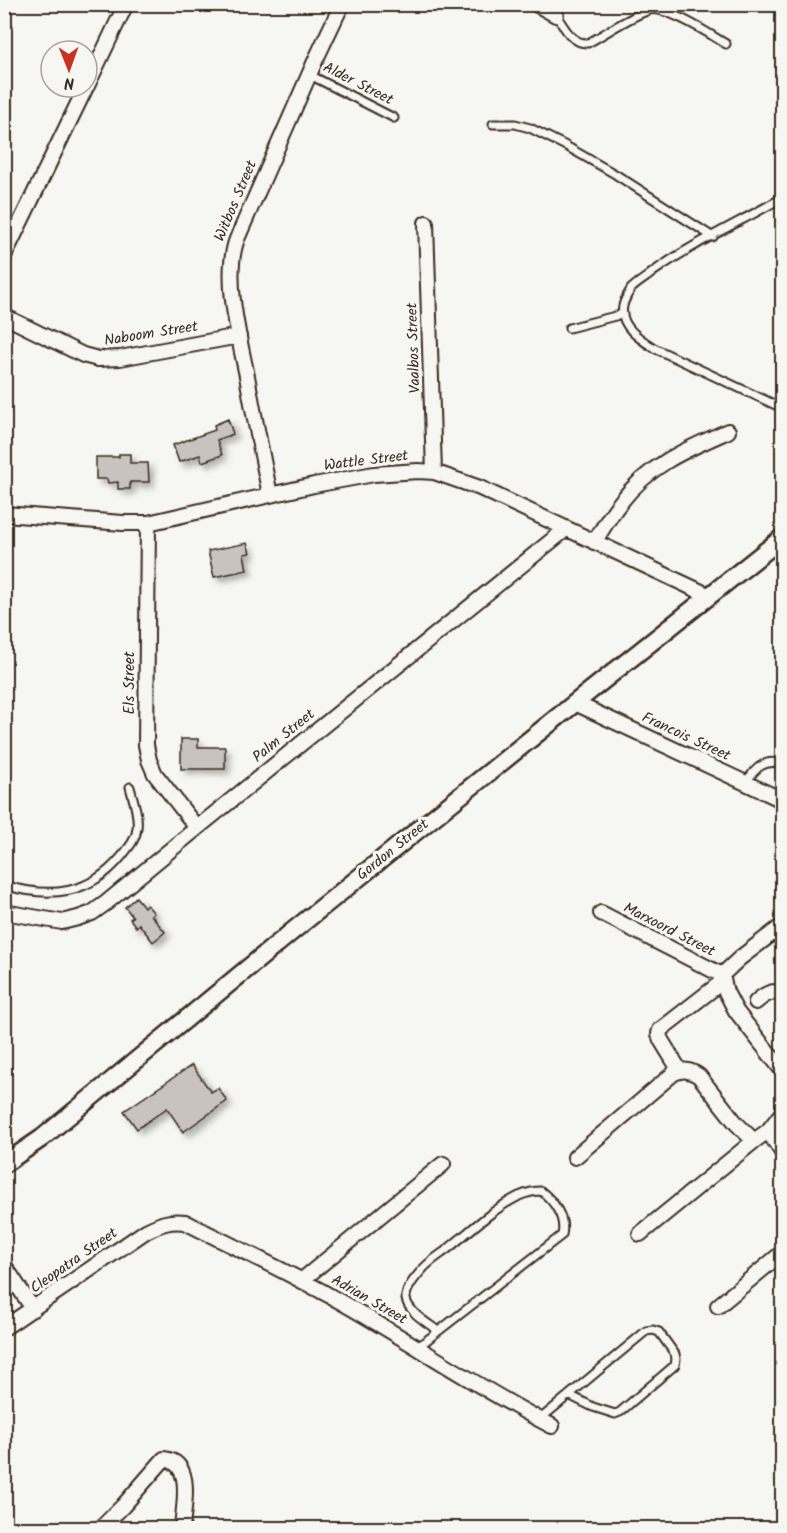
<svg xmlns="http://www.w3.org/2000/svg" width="787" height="1533" viewBox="0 0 787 1533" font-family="Kalam,sans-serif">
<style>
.building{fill:#c8c3be;stroke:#3b2a1e;stroke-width:1.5;filter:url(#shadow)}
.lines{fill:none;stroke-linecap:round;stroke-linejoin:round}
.service-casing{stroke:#3b2a1e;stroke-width:11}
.minor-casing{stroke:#3b2a1e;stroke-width:18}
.tertiary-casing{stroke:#3b2a1e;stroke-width:21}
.service{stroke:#f6f6f2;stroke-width:7}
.minor{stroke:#f6f6f2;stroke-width:14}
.tertiary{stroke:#f6f6f2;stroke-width:16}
.labels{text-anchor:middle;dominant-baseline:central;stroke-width:6;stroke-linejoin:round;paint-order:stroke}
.street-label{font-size:15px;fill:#3b2a1e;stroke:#f6f6f2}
</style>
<defs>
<filter id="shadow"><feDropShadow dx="5" dy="5" stdDeviation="3" flood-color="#0004"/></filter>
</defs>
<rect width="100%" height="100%" fill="#f6f6f2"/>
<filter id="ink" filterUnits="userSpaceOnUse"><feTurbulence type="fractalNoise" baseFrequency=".0167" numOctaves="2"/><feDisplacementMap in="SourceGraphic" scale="12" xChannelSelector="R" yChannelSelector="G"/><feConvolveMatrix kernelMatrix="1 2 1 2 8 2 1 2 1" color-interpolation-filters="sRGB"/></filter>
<g filter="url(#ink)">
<path class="building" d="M228,419L233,434L217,440L222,455L202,462L200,455L179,462L173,445L215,430L214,425Z
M119,454H130V463H148L149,482H130V489H118V482L108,483L107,479H96V457H119Z
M247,543L250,553L244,554L247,570L214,577L208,551Z
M181,739H198V747H225V769H181Z
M136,897L144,907L147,905L154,913L151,915L165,932L153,942L139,924L136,927L130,919L133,917L125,907Z
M192,1065L211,1092L218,1088L227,1101L183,1132L167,1108L137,1129L124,1111Z"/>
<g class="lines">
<g class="service-casing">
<path id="service" d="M556,15C564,26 571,44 588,43C607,33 630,16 650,10C667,6 711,35 726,44
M310,75L394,118
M493,124H515L530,128L566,146L615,174L713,237
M782,198C740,222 692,244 653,272C646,278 637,283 631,289C628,294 624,300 623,306C619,326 640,339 654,348L782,408
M569,328L623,314
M745,783C755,769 764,758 782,764
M4,885C50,899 90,895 122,856C129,847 136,840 137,828C139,815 133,799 130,787
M418,1347L562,1235C566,1218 554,1201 541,1191C534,1191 526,1193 519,1196C493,1209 471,1230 449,1248C440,1255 428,1262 421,1271C415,1278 405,1289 406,1299C409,1313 428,1323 438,1331
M539,1420L646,1331L653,1330L659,1332L675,1354L676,1359L675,1365L620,1412L615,1414L593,1407L569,1395"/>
</g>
<g class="minor-casing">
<path id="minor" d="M536,4L556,15
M87,86L126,4
M426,223L434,472
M4,256L86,87
M4,316L83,355L98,359L120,358L239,336
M270,495C262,455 254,416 247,376C239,337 223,276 237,239L316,59L342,4
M4,514L123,523H148L314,485L374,474L418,471L434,472L480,488L710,596
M148,523L146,745L149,760L155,774L197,828
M594,542C603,529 610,515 620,503C650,464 685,450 728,431
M575,703L782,800
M4,912L62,922L78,918L92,913L106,903L197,828L566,529
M601,913L722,975
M722,975L726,992L736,1011L782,1070
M722,975L740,958L782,926
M756,1002C764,995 771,990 782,993
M680,1071L661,1040L659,1034L660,1030L723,981
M768,1131L782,1152
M575,1157L674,1073C684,1069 690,1070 699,1076L736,1123L754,1141
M640,1234L754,1141L768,1131L782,1113
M4,1265L33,1309
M301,1281L443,1164
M718,1306L782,1253
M4,1328L146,1231C160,1224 169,1220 185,1222C234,1247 284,1270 332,1297C406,1338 476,1387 552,1426
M101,1528L123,1506L164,1459C195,1462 183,1508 182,1528"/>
</g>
<g class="tertiary-casing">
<path id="tertiary" d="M4,1164L42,1138L294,930L575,703L782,538"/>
</g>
<use href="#service" class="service"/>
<use href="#minor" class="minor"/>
<use href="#tertiary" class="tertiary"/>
</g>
</g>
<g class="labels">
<g class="street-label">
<text transform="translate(358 84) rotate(27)">Alder Street</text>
<text transform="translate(236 201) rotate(-67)">Witbos Street</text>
<text transform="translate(151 334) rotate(-9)">Naboom Street</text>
<text transform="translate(414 348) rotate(-92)">Vaalbos Street</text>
<text transform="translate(366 461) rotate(-7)">Wattle Street</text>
<text transform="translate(130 683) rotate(-90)">Els Street</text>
<text transform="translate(284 736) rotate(-39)">Palm Street</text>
<text transform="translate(686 737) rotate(25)">Francois Street</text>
<text transform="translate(393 850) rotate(-39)">Gordon Street</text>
<text transform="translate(669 930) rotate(27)">Marxoord Street</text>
<text transform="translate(74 1261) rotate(-35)">Cleopatra Street</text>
<text transform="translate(369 1300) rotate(30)">Adrian Street</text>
</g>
</g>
<rect width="787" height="1533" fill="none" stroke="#f6f6f2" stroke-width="24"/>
<rect x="12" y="12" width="763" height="1509" fill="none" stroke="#3b2a1e" stroke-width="2" filter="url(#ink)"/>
<g transform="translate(69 69) rotate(179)"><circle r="28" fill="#f6f6f2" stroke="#aba49d" stroke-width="1.5"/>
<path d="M0-4.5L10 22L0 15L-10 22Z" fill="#c8321e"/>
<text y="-9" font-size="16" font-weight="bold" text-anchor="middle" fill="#3b2a1e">N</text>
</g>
</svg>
